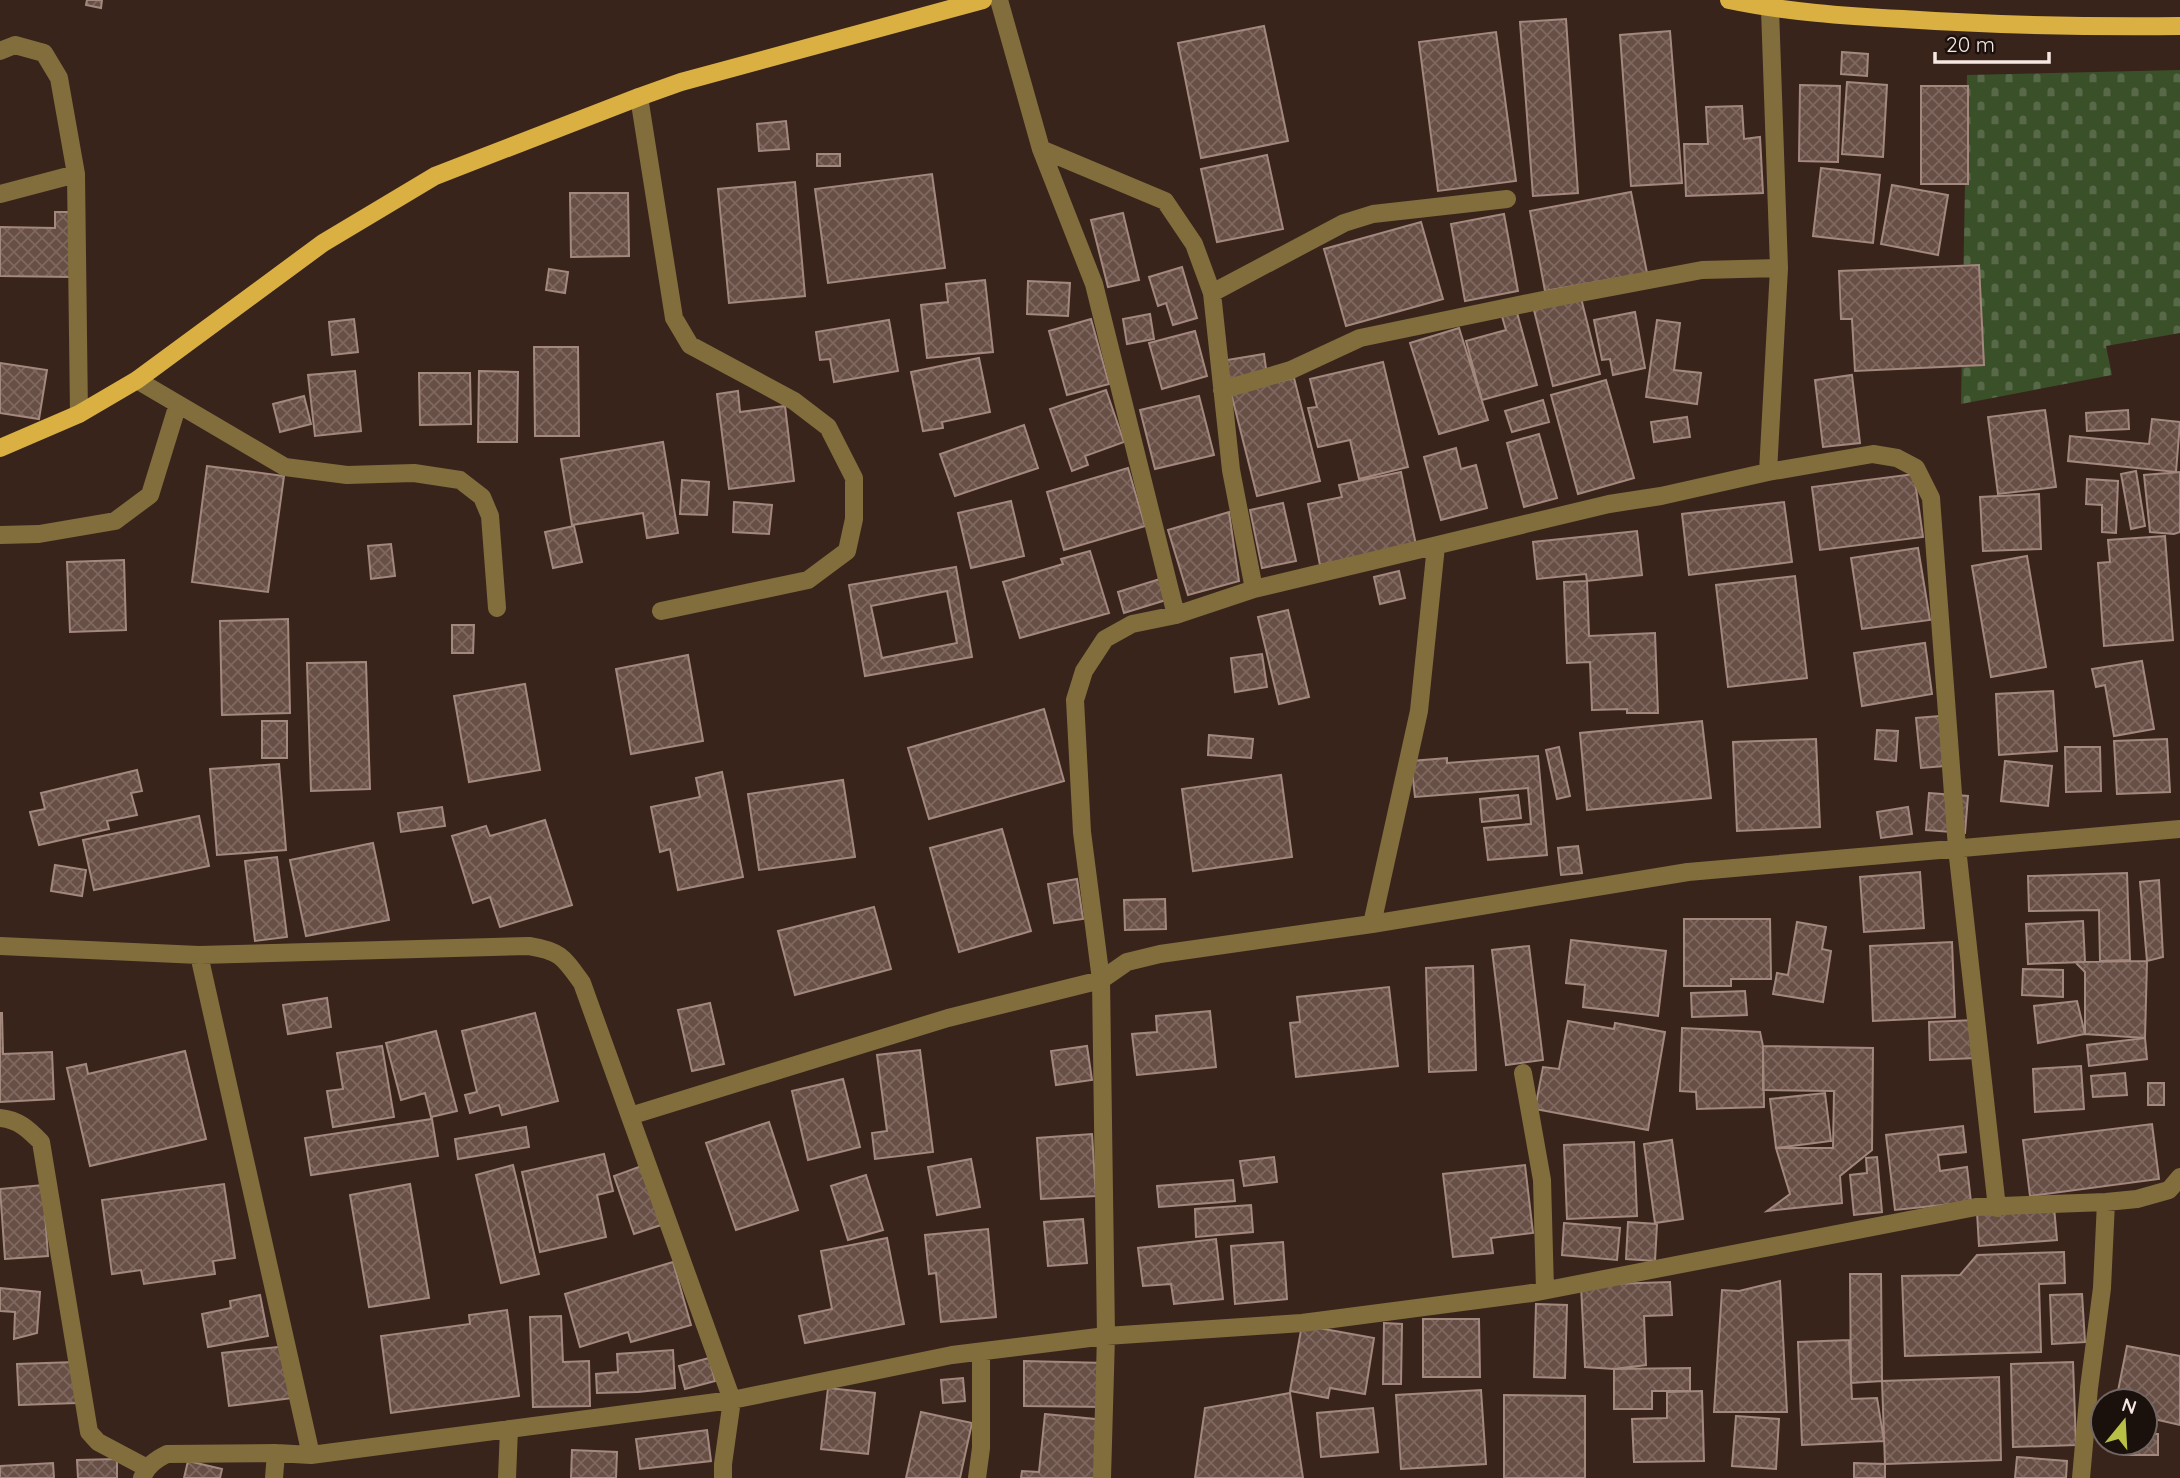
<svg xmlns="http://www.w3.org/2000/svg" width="2180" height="1478" viewBox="0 0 2180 1478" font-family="Quicksand,sans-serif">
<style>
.cemetery{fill:url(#cemetery-stones)}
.building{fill:url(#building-cross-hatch);stroke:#a3887e;stroke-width:2;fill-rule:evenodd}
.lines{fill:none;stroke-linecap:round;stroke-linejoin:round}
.minor{stroke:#826e3d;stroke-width:18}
.major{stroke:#dab042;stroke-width:18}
</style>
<defs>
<pattern id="cemetery-stones" width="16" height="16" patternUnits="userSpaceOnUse" patternTransform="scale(1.75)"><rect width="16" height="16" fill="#3a5029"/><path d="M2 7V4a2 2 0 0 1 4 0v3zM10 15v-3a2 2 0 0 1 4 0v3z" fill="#576948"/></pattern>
<pattern id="building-cross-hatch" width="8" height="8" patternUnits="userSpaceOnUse" patternTransform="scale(1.75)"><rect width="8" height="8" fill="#684f46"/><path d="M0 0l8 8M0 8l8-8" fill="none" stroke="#7e6860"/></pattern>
</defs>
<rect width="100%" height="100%" fill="#39241c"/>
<path class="cemetery" d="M2180,70V333L2106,346L2112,375L1961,404L1967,75Z"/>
<path class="building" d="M87,0H102L101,8L86,5Z
M1566,19L1578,193L1533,196L1520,22Z
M1264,26L1288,141L1201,158L1178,43Z
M1670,31L1682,183L1631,186L1620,35Z
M1496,32L1516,181L1438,191L1419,42Z
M1842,52L1868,54L1867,76L1841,74Z
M1847,82L1887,85L1883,157L1842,154Z
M1800,85L1840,86L1838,162L1799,161Z
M1921,86H1968V184H1921Z
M1742,106L1744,139L1760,137L1763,193L1686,196L1684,144H1708L1706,107Z
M786,121L789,149L759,151L757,124Z
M817,154H840V166H817Z
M1267,155L1283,229L1217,242L1201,169Z
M1821,168L1880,175L1873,243L1813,236Z
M932,174L945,268L828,283L815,189Z
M795,182L805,296L729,303L718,189Z
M1892,185L1948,195L1938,255L1881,244Z
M1631,192L1647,273L1545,291L1530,211Z
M570,193H628L629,256L571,257Z
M55,212H73L72,277L0,276V227L55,228Z
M1123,213L1139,280L1108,287L1091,220Z
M1504,214L1518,291L1465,301L1451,224Z
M1421,222L1443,299L1346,326L1324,249Z
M1979,265L1984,365L1855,371L1852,319H1841L1839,271Z
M1182,267L1197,318L1173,325L1166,303L1158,306L1149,277Z
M549,269L568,272L565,293L546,290Z
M985,280L993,352L927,358L921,305L948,302L946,284Z
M1028,281L1070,283L1068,316L1027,314Z
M1581,298L1600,374L1553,386L1534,310Z
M1516,309L1537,385L1482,400L1466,341L1506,330L1501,313Z
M1635,312L1645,368L1613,375L1610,359L1602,360L1594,320Z
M1150,314L1154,339L1127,344L1123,319Z
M354,319L358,352L332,355L329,322Z
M1091,319L1109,384L1067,395L1049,331Z
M889,320L898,371L834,382L830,359L820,360L816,332Z
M1657,320L1680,323L1674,370L1701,373L1697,404L1646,397Z
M1459,328L1488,420L1439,434L1410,343Z
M1195,331L1207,376L1162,389L1149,343Z
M534,347H578L579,436H535Z
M1264,354L1267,376L1225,383L1221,361Z
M979,358L990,412L942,422L943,428L923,431L911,372Z
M1383,362L1408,467L1359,479L1350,440L1318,447L1308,408L1317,407L1310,379Z
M0,363L47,370L39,419L0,413Z
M355,371L361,431L315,436L308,375Z
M479,371L518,372L517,442H478Z
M419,373H470L471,424L420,425Z
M1852,375L1860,443L1823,447L1815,380Z
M1294,378L1320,481L1257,496L1231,393Z
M1606,380L1634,478L1578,494L1551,395Z
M1106,390L1124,442L1085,456L1088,465L1072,471L1050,409Z
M738,391L740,412L785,406L794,481L729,489L717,394Z
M304,396L311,424L280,432L273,404Z
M1199,396L1214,455L1155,469L1140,410Z
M1543,400L1549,422L1512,432L1505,411Z
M2045,410L2056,487L1998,494L1988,417Z
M2128,410L2129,429L2087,431L2086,413Z
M1687,417L1690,437L1654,442L1651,422Z
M2152,419L2180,422L2176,472L2068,461L2070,436L2149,444Z
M1024,425L1038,468L955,496L940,454Z
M1539,434L1557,498L1524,507L1507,443Z
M663,442L678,533L647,538L643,513L572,525L561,459Z
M1456,448L1461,469L1476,465L1487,508L1441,520L1424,457Z
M207,466L284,476L268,592L192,582Z
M1128,468L1145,526L1064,550L1047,492Z
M2136,471L2145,526L2131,529L2121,474Z
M1401,472L1416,545L1320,565L1308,504L1342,497L1339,485Z
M2180,472V532L2174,534L2150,532L2144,475Z
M1914,474L1923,537L1820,550L1812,487Z
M2087,479L2118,481L2116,533L2102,532V505L2086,504Z
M682,480L709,482L707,515L680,514Z
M2039,494L2041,549L1983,551L1980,497Z
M1011,501L1024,556L971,568L958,513Z
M734,502L772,505L769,534L733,532Z
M1784,502L1792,562L1689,575L1682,514Z
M1283,503L1296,561L1262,568L1250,510Z
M1229,512L1239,581L1188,595L1168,530Z
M574,526L582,562L553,568L545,532Z
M1637,531L1642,575L1587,581L1586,574L1537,579L1533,542Z
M2165,536L2173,640L2104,646L2098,563L2110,562L2108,540Z
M391,544L395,576L371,579L368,546Z
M1918,548L1930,620L1862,629L1851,558Z
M1090,551L1109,613L1020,638L1003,582L1063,564L1061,559Z
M2027,556L2046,667L1991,677L1972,566Z
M124,560L126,630L70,632L67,562Z
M956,567L972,657L865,676L849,585ZM947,591L957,643L882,658L871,606Z
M1399,571L1405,598L1380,604L1374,577Z
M1795,576L1807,678L1728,687L1716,585Z
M1160,579L1166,600L1124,613L1118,592Z
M1587,581L1589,636L1655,633L1658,713H1627V709L1592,710L1590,662L1567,663L1564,582Z
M1288,610L1309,697L1279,704L1258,617Z
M288,619L290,713L222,715L220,621Z
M452,625H474L473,653H452Z
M1925,643L1932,694L1862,706L1854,653Z
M1262,654L1267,687L1235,692L1231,658Z
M688,655L703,741L631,754L616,669Z
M2142,661L2154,729L2114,736L2105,685L2096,687L2092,669Z
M366,662L370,789L311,791L307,663Z
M525,684L540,770L469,782L454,696Z
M2053,691L2057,751L1999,755L1996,694Z
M1044,709L1064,781L929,819L908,748Z
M1952,715L1957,765L1921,768L1916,718Z
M262,721H287V758H262Z
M1702,721L1711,798L1587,810L1580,733Z
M1877,730L1898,731L1896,761L1875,759Z
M1209,735L1253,739L1251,758L1208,755Z
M1816,739L1820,827L1737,831L1733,742Z
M2167,739L2170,792L2117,794L2114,741Z
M1559,747L1570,796L1557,799L1546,750Z
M2065,747H2100L2101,791L2066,792Z
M1538,756L1547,855L1488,860L1484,828L1531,824L1528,788L1415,797L1411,761L1447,758V763Z
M2005,761L2052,766L2048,806L2001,801Z
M279,764L286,850L217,855L210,769Z
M137,770L142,791L131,793L137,815L107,821L109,829L39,845L30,812L45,809L41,793Z
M722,772L743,877L678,890L670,849L660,852L651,807L700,797L696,778Z
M1281,775L1292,857L1193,871L1182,789Z
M843,780L855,857L759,870L748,794Z
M1929,793L1968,796L1965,833L1926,830Z
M1518,795L1521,818L1482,822L1480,799Z
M442,807L445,826L401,832L398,813Z
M1908,807L1912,834L1881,838L1877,812Z
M199,816L209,866L94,890L83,840Z
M545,820L572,905L500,927L490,897L473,903L452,836L486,826L490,836Z
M1002,829L1031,931L959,952L930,848Z
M373,843L389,920L306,936L290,860Z
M1578,846L1582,873L1561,875L1558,848Z
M277,857L287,937L255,941L245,861Z
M55,865L86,870L82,896L51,891Z
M1920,872L1924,928L1864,932L1860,877Z
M2127,873L2130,960L2100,961L2099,910L2029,911L2028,876Z
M1077,879L1083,919L1054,923L1048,884Z
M2159,880L2163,957L2147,961L2140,882Z
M1165,899L1166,929L1125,930L1124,900Z
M874,907L891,969L795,995L778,931Z
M1684,919H1770L1771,979H1731V986H1684Z
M2083,921L2085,962L2028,964L2026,924Z
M1797,922L1826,927L1822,949L1831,951L1823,1002L1773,994L1777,973L1788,975Z
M1571,940L1666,951L1658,1016L1583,1007L1585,985L1566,983Z
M1952,942L1955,1017L1873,1021L1870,946Z
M1529,946L1543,1060L1506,1065L1492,950Z
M2147,961L2145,1038L2085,1034V972L2075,962Z
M1473,966L1476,1070L1429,1072L1426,968Z
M2023,969L2063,970V997L2022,995Z
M1389,987L1398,1066L1296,1077L1290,1023L1300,1022L1297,997Z
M1745,991L1747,1015L1692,1017L1691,993Z
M327,998L331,1027L288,1034L283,1005Z
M2077,1001L2085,1034L2038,1043L2034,1006Z
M710,1003L724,1064L692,1071L678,1010Z
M1210,1011L1216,1067L1137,1075L1132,1034L1157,1032L1156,1016Z
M0,1013H2L3,1054L52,1052L54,1099L0,1102Z
M535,1013L558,1101L502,1115L499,1105L470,1113L465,1095L477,1092L462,1031Z
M1975,1020L1976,1058L1930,1060L1929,1022Z
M1568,1021L1614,1029L1615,1023L1665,1032L1648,1130L1535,1109L1543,1067L1559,1069Z
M1682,1028L1760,1032L1763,1046L1764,1107L1697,1109L1696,1092L1680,1091Z
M436,1031L457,1111L431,1117L425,1093L401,1100L386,1043Z
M2145,1038L2147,1059L2089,1066L2087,1045Z
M382,1046L394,1117L333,1127L327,1091L343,1089L337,1053Z
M1087,1046L1092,1080L1056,1085L1051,1051Z
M1763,1046L1873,1048L1872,1150L1840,1176L1842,1203L1767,1211L1790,1194L1776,1148H1833L1834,1091L1763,1090Z
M920,1050L933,1152L875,1159L872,1133L887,1131L877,1055Z
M185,1051L206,1139L90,1166L67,1068L86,1064L88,1074Z
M2081,1066L2084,1109L2035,1112L2033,1069Z
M2125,1073L2127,1095L2093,1097L2091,1076Z
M843,1079L860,1147L808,1160L792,1091Z
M2148,1083H2164V1105H2148Z
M1825,1093L1831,1141L1776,1148L1770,1099Z
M432,1119L438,1156L311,1175L305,1138Z
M769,1122L798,1210L736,1230L706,1143Z
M2152,1124L2159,1179L2030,1196L2023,1140Z
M1963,1126L1966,1152L1938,1155L1940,1171L1967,1167L1971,1202L1895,1210L1886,1135Z
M526,1127L529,1147L458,1159L455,1139Z
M1092,1134L1096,1196L1041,1199L1037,1138Z
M1672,1140L1683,1219L1655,1223L1644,1144Z
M1634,1142L1637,1216L1567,1219L1564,1145Z
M604,1154L613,1191L597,1195L606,1237L540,1252L522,1172Z
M1274,1157L1277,1182L1244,1186L1240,1161Z
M1877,1157L1882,1212L1854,1215L1850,1175L1867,1173L1866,1158Z
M971,1159L980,1207L937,1215L928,1167Z
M647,1164L667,1223L634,1234L614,1176Z
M513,1165L539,1274L501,1283L476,1175Z
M1525,1165L1533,1233L1491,1238L1493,1253L1453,1257L1443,1174Z
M866,1175L883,1230L848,1240L831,1186Z
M1233,1180L1235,1201L1159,1207L1157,1186Z
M224,1184L235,1258L213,1261L215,1274L144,1284L141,1270L112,1274L102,1200Z
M410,1184L429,1298L369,1307L350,1195Z
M43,1185L48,1256L5,1259L0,1189Z
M1251,1205L1253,1232L1196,1237L1195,1209Z
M2054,1207L2057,1240L1979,1246L1977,1212Z
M1083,1219L1087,1263L1048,1266L1044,1222Z
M1628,1222L1657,1224L1655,1261L1626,1259Z
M1564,1223L1620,1228L1617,1260L1562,1255Z
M988,1229L996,1317L941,1322L936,1273L929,1274L925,1235Z
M887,1238L904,1324L805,1343L799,1316L832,1309L821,1251Z
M1216,1239L1223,1299L1174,1304L1171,1284L1143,1286L1138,1248Z
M1283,1242L1287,1299L1235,1304L1231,1246Z
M2064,1252L2065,1283L2039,1284L2041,1352L1905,1356L1902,1276L1960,1275L1977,1255Z
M673,1262L691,1325L631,1342L628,1332L580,1347L565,1294Z
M1850,1274H1881L1882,1381L1851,1383Z
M1780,1281L1787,1412H1714L1722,1290L1739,1291Z
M1670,1282L1672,1315L1644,1316L1646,1365L1614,1369L1585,1367L1581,1285Z
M0,1288L40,1292L37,1333L14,1339L15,1312L0,1311Z
M2082,1294L2085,1342L2052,1344L2050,1295Z
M260,1295L268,1336L208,1347L202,1314L231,1308L230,1301Z
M1536,1304L1567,1305L1565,1378L1534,1377Z
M507,1310L519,1396L391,1413L381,1336L470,1324L469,1315Z
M561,1316L563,1362L589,1361L590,1406L533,1407L530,1317Z
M1423,1319H1479L1480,1377H1423Z
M1384,1323L1402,1324L1401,1384H1383Z
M1302,1325L1374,1338L1365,1394L1330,1388L1328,1398L1290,1391Z
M1849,1340L1852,1399L1877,1398L1884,1441L1802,1445L1798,1342Z
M287,1346L293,1398L229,1406L222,1353Z
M2127,1346L2180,1356V1425L2145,1417V1401H2116Z
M673,1350L675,1388L638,1392L597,1393L596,1374L618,1372L617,1354Z
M709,1358L715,1381L685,1389L679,1366Z
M1024,1361L1106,1363V1407L1024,1406Z
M75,1362L77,1403L19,1405L17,1364Z
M2073,1362L2076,1445L2013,1447L2011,1364Z
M1690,1368V1391H1652V1409H1614V1369Z
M1999,1377L2001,1460L1885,1464L1882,1381Z
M963,1378L965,1401L943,1403L941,1380Z
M828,1388L875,1393L868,1454L821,1449Z
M1481,1390L1486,1464L1401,1469L1396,1395Z
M1702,1391L1704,1461L1634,1462L1632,1419L1667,1418V1392Z
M1290,1393L1303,1478H1195L1205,1408Z
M1504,1395L1585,1396V1478H1504Z
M1373,1408L1378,1452L1321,1457L1317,1413Z
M921,1412L972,1423L960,1478H906Z
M1045,1414L1105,1420L1099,1478H1021L1022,1471L1039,1472Z
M1736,1416L1779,1419L1776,1469L1732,1466Z
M707,1430L711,1461L640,1469L636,1439Z
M2145,1434H2158V1455H2124V1443H2145Z
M572,1450L617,1452L616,1478H571Z
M2017,1457L2067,1461L2066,1478H2015Z
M117,1459V1478H78L77,1460Z
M188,1461L222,1469L220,1478H184Z
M53,1463L54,1478H0V1466Z
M1854,1463L1885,1464V1478H1854Z"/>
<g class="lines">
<path class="minor" d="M999,0L1041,149L1094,284L1176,615
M0,51L15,45L44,53L59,78L76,174L79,414
M639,97L674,318L690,345L794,401L828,427L854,478V519L847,551L808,580L661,611
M1041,149L1165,201L1194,244L1212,293L1231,470L1254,589
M0,194L76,174
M1212,293L1344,223L1373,214L1507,199
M137,380L285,467L347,475L414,473L460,480L482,497L490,516L497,608
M1222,390L1291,370L1360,338L1543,300L1702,270L1779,268
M1768,472L1779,268L1770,9
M0,535L39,534L115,521L150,495L178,404
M1372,924L1419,711L1436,546
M0,946L199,955L529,946C561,951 564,958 582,983L732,1400L723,1464V1478
M199,955L311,1455
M1523,1073L1542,1180L1545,1290
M630,1116L948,1018L1101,980L1127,962L1160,954L1372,924L1688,872L2180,829
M0,1118C19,1120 28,1129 41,1142L89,1432L98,1442L147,1468
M142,1478C148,1465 155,1460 167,1454L276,1453L311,1455L732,1400L952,1355L1106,1336L1302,1323L1532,1293L1976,1207L2106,1202L2137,1199L2169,1190L2180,1177
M274,1478L276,1453
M507,1478L509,1429
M977,1478L981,1448V1352
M1102,1478L1106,1336L1101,980L1082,832L1075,700L1084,671L1105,639L1132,624L1176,615L1254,589L1609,504L1661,496L1768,472L1873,454L1897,458L1916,468L1931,498L1957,848L1997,1208
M2081,1478L2089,1388L2102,1288L2106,1202"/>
<path class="major" d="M1729,0C1786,12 1845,16 1903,19C1995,25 2088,27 2180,26
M0,448L79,414L137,380L323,243L435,176L639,97L681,82L983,0"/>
</g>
<g transform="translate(2124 1422) rotate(18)"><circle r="33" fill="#1a100c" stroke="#726662" stroke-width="2"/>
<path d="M0-5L12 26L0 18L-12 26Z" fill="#b9c046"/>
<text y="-10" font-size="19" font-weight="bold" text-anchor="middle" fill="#f6e7e2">N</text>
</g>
<path d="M1935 52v10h114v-10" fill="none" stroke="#f6e7e2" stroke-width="3.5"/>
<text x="1946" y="52" font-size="21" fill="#f6e7e2" stroke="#1a100c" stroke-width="5" paint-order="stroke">20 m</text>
</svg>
